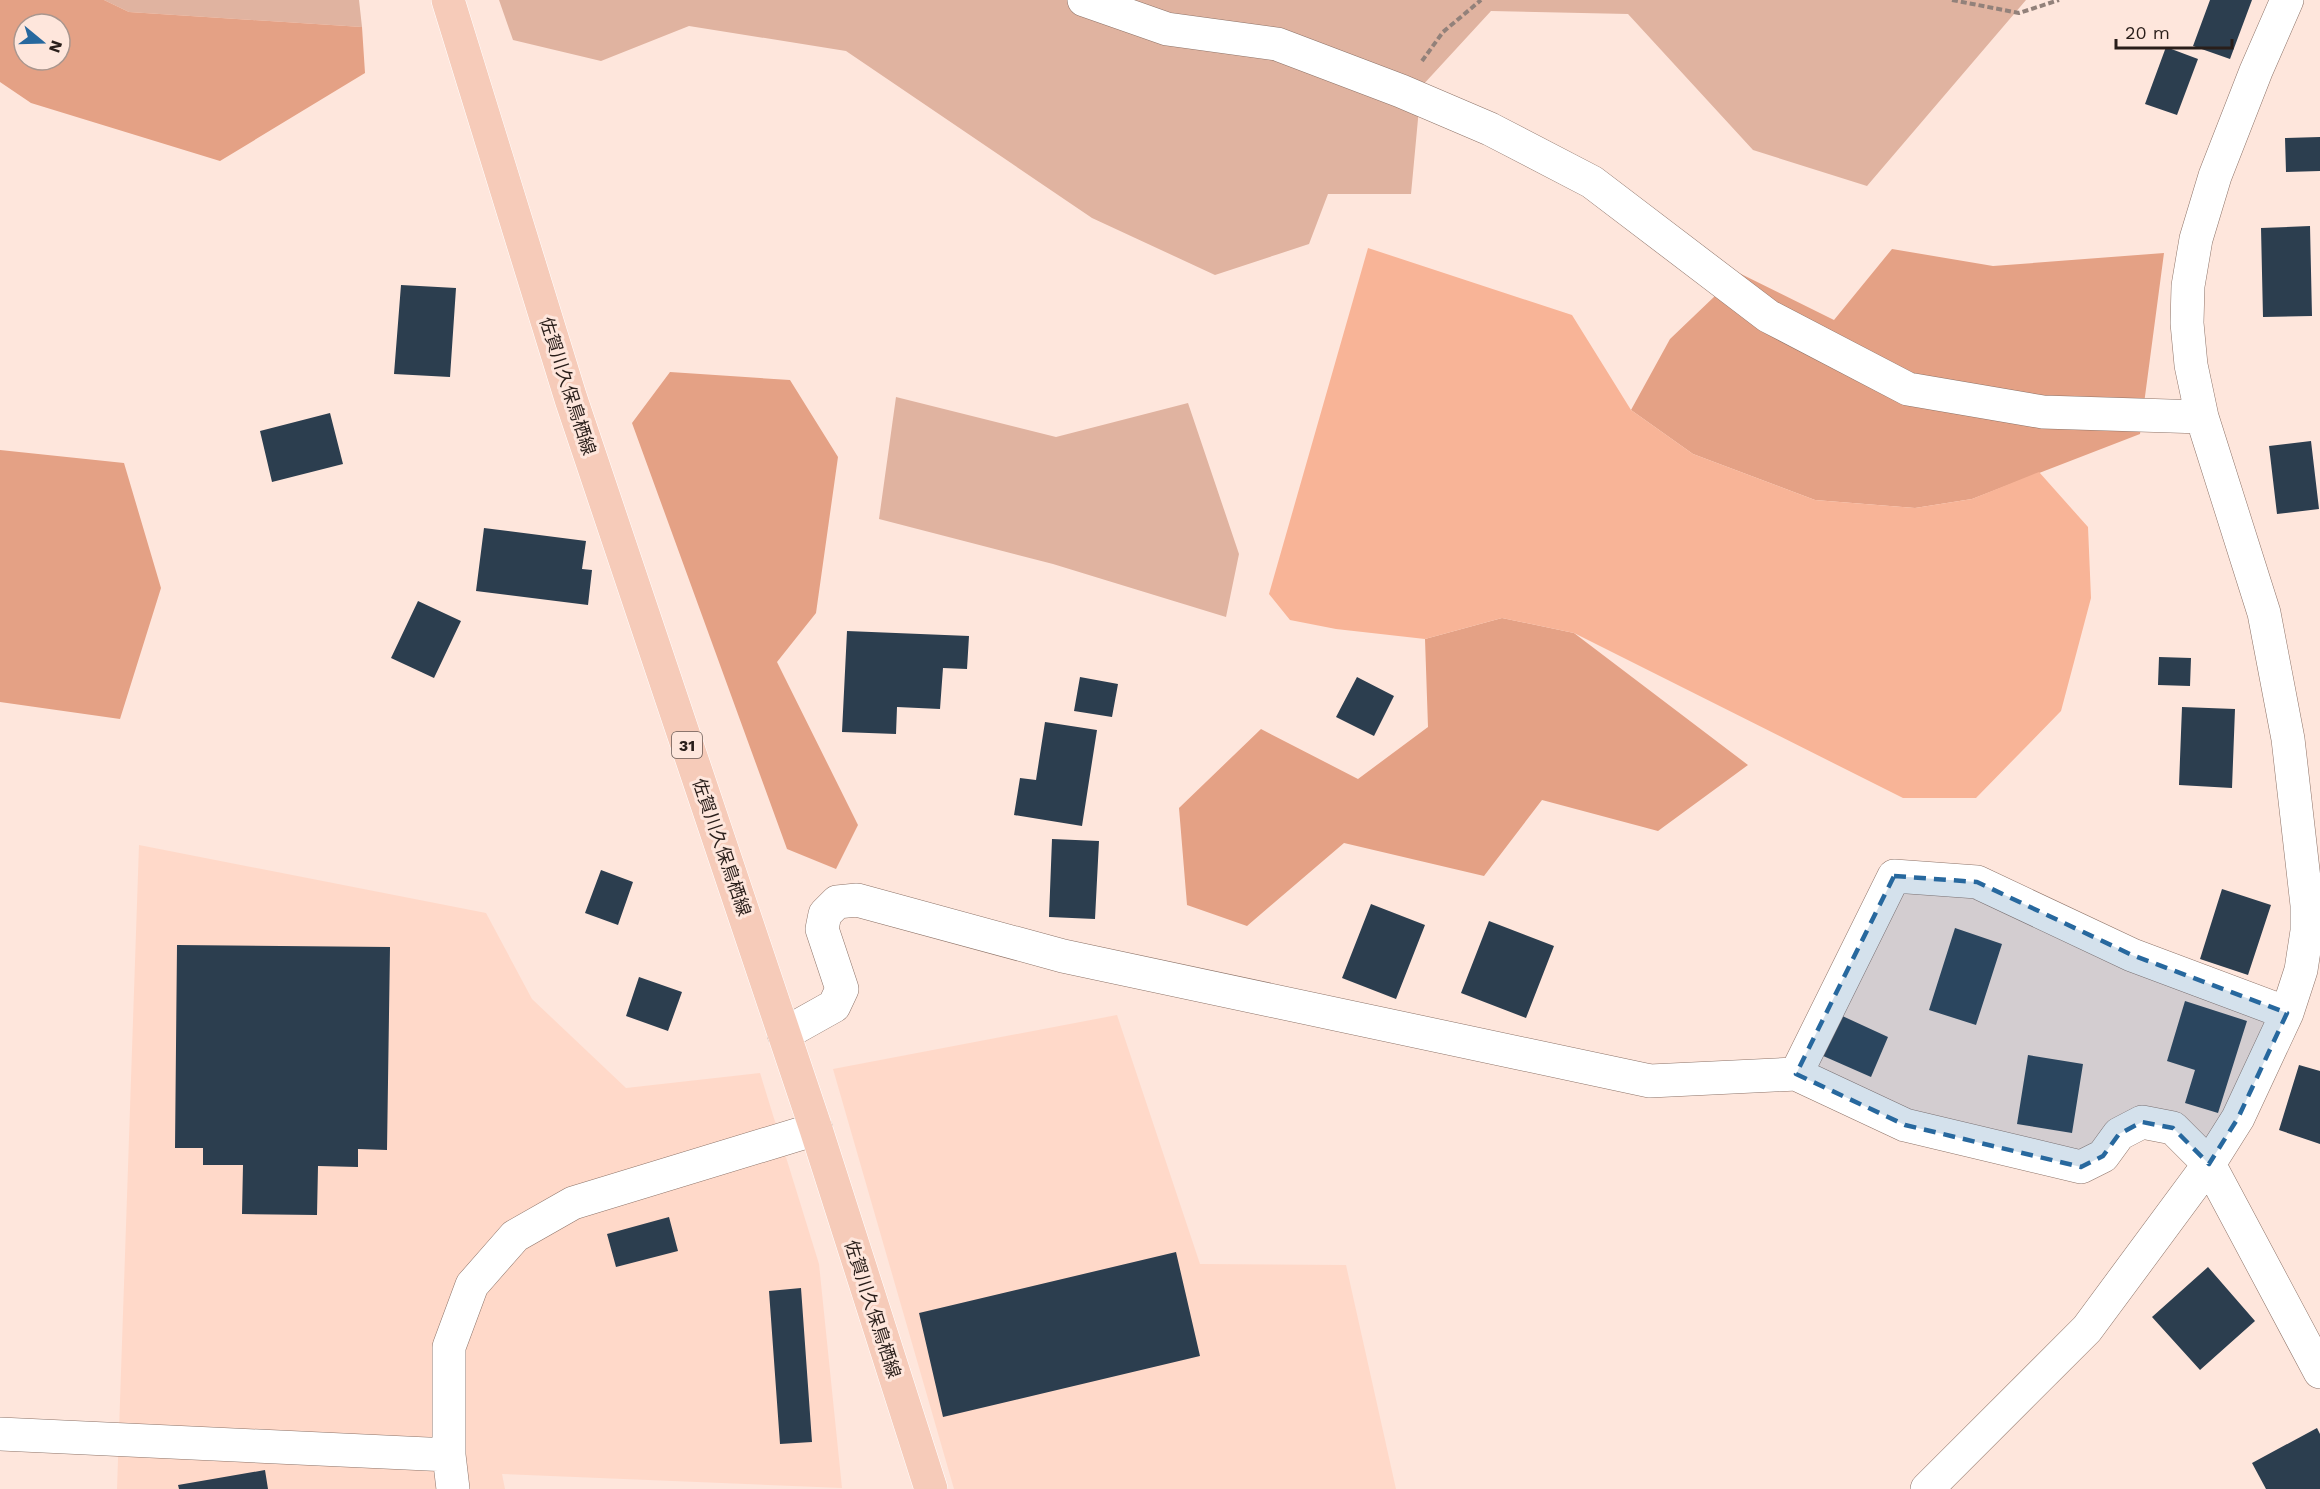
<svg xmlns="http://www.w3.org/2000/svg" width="2320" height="1489" viewBox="0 0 2320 1489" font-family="'Work Sans','Noto Sans JP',sans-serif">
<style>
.built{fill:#ffd9c9}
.green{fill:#e0b3a0}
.forest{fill:#e4a185;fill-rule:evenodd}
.water{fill:#f8b497}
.building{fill:#2c3e4f}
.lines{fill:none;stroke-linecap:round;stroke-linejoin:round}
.minor-casing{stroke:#8d7368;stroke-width:34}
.major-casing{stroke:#fff;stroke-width:34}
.path{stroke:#92817a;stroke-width:4;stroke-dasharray:6 3;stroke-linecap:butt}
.minor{stroke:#fff;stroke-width:33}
.major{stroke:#f6cbb9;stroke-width:33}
.marked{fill:#27689e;fill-opacity:0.2;stroke:#27689e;stroke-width:4.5;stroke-dasharray:12 8;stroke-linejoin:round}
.labels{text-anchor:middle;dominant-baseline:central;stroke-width:6;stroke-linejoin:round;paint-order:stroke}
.shield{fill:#fee6dc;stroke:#695a54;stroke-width:1.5}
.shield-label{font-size:16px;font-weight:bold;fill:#291e1a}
.street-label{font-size:18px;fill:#291e1a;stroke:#fee6dc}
</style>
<rect width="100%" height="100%" fill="#fee6dc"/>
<path class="built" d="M139,845L486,913L532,999L626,1088L760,1073L819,1264L842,1488L502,1474L505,1489H117Z
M1117,1015L1200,1264L1346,1265L1396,1489H954L833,1069Z"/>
<path class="green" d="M104,0H359L362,27L129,12Z
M499,0H2026L1867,186L1753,150L1628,14L1491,11L1421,87L1411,194H1328L1309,244L1215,275L1092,218L846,51L689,26L601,61L513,40Z
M896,397L1056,437L1188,403L1239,554L1226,617L1053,564L879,519Z"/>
<path class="forest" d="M0,0H104L129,12L362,27L365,73L220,161L31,103L0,82ZM24,24H60V60H24Z
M1892,249L1993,266L2164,253L2140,434L1972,499L1915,508L1815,500L1693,454L1631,410L1670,339L1739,273L1834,320Z
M670,372L790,380L838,457L816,613L777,662L858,825L836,869L787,849L632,423Z
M0,450L124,463L161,588L120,719L0,702Z
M1502,618L1574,633L1748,765L1658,831L1542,800L1484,876L1344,843L1247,926L1187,905L1179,808L1261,729L1358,779L1428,727L1425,639Z"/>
<path class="water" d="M1368,248L1572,315L1631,410L1693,454L1815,500L1915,508L1972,499L2039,472L2088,527L2091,598L2061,711L1976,798H1903L1574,633L1502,618L1425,639L1336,629L1290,620L1269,594Z"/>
<path class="building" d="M2210,0H2252L2230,59L2193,46Z
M2166,47L2198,59L2177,115L2145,104Z
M2320,137V171L2286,172L2285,138Z
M2310,226L2312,316L2263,317L2261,228Z
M401,285L456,288L450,377L394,374Z
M330,413L343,464L272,482L260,431Z
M2311,441L2319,509L2277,514L2269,446Z
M484,528L586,541L582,569L592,570L588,605L476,591Z
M418,601L461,621L434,678L391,658Z
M847,631L969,636L967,669L943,668L940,709L897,707L896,734L842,732Z
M2159,657L2191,658L2190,686L2158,685Z
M1080,677L1118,684L1112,717L1074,711Z
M1357,677L1394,696L1374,736L1336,717Z
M2182,707L2235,709L2232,788L2179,785Z
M1045,722L1097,730L1082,826L1014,815L1020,778L1036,780Z
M1052,839L1099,841L1095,919L1049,917Z
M601,870L633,882L618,925L585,913Z
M2222,889L2271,905L2248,975L2200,959Z
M1371,904L1425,925L1396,999L1342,978Z
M1489,921L1554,946L1526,1018L1461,993Z
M1955,928L2002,944L1976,1025L1929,1010Z
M177,945L390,947L387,1150L358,1149V1167L318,1166L317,1215L242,1214L243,1165H203V1148H175Z
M639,977L682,992L668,1031L626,1016Z
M2185,1001L2247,1021L2218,1113L2185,1103L2195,1070L2167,1061Z
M1838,1014L1888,1037L1871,1077L1821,1055Z
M2028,1055L2083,1064L2072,1133L2017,1124Z
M2299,1065L2320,1071V1144L2279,1130Z
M669,1217L678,1251L616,1267L607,1234Z
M1176,1252L1200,1356L943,1417L919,1313Z
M2208,1267L2255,1321L2200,1370L2152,1317Z
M801,1288L812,1442L780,1444L769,1291Z
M2317,1428L2320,1434V1489H2266L2252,1463Z
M265,1470L268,1489H179L178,1485Z"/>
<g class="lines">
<g class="minor-casing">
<path id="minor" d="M1084,0L1167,29L1277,44L1401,91L1490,129L1592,182L1768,316L1908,389L2043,412L2202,417
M784,1034L834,1006L842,989L822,929L825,914L837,902L857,900L1063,956L1650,1081L1796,1074L1905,1125L2081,1167L2103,1156L2119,1134L2142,1122L2173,1128L2209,1164L2320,1372
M1796,1074L1894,876L1977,882L2132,955L2287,1013
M0,1434L449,1455
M453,1489L449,1455V1347L472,1285L515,1236L573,1203L816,1129
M1927,1489L2087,1329L2209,1164L2238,1118L2287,1013L2301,970L2307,931V905L2288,739L2264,613L2202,417L2191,365L2187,323L2188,286L2196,239L2215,176L2256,71L2287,0"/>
</g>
<g class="major-casing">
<path id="major" d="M448,0L571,399L816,1129L931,1489"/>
</g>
<path class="path" d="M1952,0L2019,13L2059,0
M1422,61L1443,32L1481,0"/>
<use href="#minor" class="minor"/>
<use href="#major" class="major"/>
</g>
<path class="marked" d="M1894,876L1977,882L2132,955L2287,1013L2238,1118L2209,1164L2173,1128L2142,1122L2119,1134L2103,1156L2081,1167L1905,1125L1796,1074Z"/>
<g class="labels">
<rect class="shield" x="672" y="732" width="30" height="26" rx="4.5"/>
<g class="shield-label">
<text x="687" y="745">31</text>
</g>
<g class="street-label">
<text transform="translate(568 386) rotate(72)">佐賀川久保鳥栖線</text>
<text transform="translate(722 847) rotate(71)">佐賀川久保鳥栖線</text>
<text transform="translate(873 1309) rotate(72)">佐賀川久保鳥栖線</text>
</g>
</g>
<g transform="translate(42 42) rotate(109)"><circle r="28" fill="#fee6dc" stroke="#a9968e" stroke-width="1.5"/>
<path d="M0-4.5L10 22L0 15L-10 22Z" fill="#27689e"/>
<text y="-9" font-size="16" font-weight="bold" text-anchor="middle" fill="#291e1a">N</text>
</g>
<path d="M2116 39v9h116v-9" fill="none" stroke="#291e1a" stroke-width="3"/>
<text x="2125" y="39" font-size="18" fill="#291e1a" stroke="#fee6dc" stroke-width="4.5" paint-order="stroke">20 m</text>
</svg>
